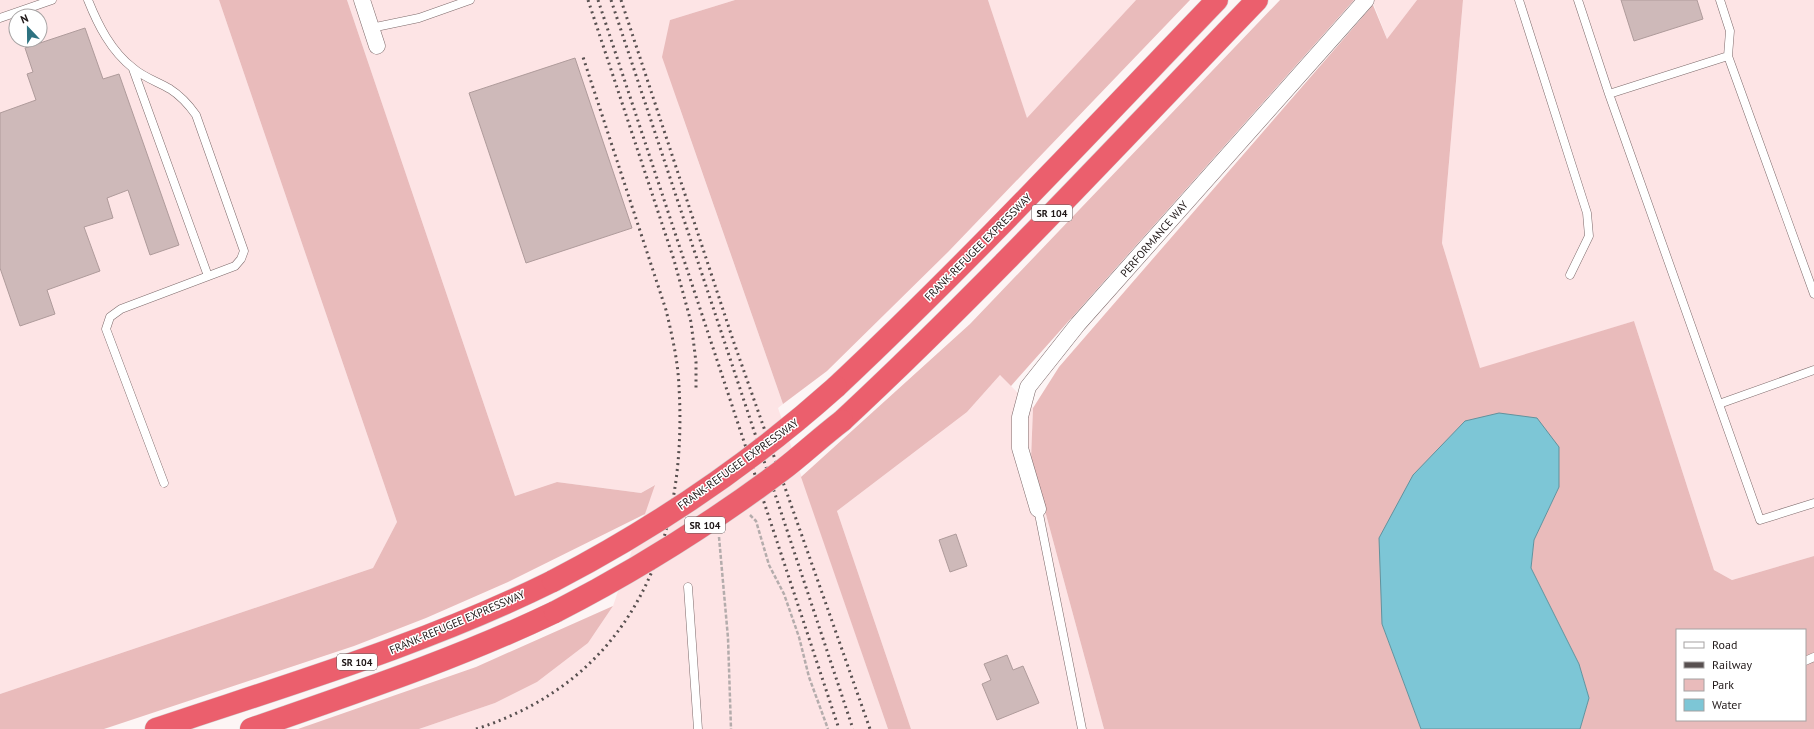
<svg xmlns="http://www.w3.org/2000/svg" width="1814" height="729" viewBox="0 0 1814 729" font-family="'PT Sans',sans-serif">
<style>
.built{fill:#fde4e5;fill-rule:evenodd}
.green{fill:#e9bbbb;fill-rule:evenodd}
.water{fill:#7dc6d6;stroke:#61929d}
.building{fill:#ceb9b9;stroke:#af9b9b}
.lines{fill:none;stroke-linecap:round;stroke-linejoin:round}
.lane-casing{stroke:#7d6a6b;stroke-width:9}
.street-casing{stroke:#7d6a6b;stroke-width:17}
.highway-casing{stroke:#d2d1d1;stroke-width:23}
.path{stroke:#b4acac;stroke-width:2.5;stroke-dasharray:4 2;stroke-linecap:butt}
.lane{stroke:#fff;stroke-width:8}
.street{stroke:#fff;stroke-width:16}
.highway{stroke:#eb5f6d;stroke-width:22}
.rail{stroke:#585050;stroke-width:3;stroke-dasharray:2 4;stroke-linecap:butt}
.highway-bridge-casing{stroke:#d2d1d1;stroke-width:23;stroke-linecap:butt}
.highway-bridge{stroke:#eb5f6d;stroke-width:22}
.labels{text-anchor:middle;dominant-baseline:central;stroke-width:3;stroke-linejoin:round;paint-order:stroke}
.shield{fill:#fff;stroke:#625d5d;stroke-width:1}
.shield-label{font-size:10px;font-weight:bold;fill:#1f1717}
.street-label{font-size:11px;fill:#1f1717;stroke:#fff}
</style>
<rect width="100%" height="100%" fill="#fdf5f5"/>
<path class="built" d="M0,0H219L397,522L373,568L0,694ZM16,16H40V40H16Z
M347,0H735L670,20L679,106L783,404L778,408L888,729H419L495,703L537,682L588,643L613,606L654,485L641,493L557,482L515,496Z
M988,0H1136L1027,119Z
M1372,0H1417L1387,39Z
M1463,0H1814V556L1732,580L1714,570L1634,321L1480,369L1442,243Z
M1000,375L1033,408L1031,459L1104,729H911L837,511L967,412Z"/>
<path class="green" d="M219,0H347L515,496L557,482L641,493L655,485L645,514L508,582L426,618L354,646L104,729H0V694L373,568L397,522Z
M735,0H988L1027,118L1136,0H1190L948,252L827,371L783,404L662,57L670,20Z
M1280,0H1354L1011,386L1000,375L967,412L837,511L911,729H888L801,477L970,324Z
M1417,0H1463L1442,243L1480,368L1634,321L1714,570L1732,580L1814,556V729H1580L1589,698L1579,664L1531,568L1534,540L1559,487L1382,624L1421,729H1104L1031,459L1033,408L1059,367L1373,5L1387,39ZM1677,630H1805V720H1677Z
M613,606L588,643L537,682L495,703L419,729H298L476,667Z"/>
<path class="water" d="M1499,413L1537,418L1559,447V487L1534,540L1531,568L1579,664L1589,698L1580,729H1421L1382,624L1379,538L1413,475L1465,421Z"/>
<path class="building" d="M1621,0H1697L1703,19L1634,41Z
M85,28L103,79L119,74L179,245L150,255L128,190L107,198L113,218L84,227L100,271L47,290L55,314L20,326L0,268V113L36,100L27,74L33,72L25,48Z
M575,58L632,228L526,263L469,93Z
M956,534L967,566L950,572L939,540Z
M1007,655L1013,670L1023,666L1039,703L997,720L982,684L991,680L984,664Z"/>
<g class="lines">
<g class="lane-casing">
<path id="lane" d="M88,0C98,25 111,51 133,68C143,77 158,82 170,89C181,96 189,105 196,115L244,251L241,259L235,266L121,309L110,317L106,329L164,483
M1519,0L1587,213L1589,236L1570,275
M1578,0L1609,94L1760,520L1814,503
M1720,0L1730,31L1728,56
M0,18L52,0
M371,28L419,18L470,0
M133,69L208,276
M1609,94L1728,56L1814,294
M1719,404L1814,370
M1038,509L1082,729
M688,587L698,729
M1805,661L1814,657"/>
</g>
<g class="street-casing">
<path id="street" d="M362,0L377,46
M1038,509L1020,448V417L1028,387L1078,324L1366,0"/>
</g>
<g class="highway-casing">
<path id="highway" d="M836,387C968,263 1092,130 1217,0
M842,421C986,287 1120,142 1257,0
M156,729C290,684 426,644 553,581
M251,729C354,693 457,659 555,612"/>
</g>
<path class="path" d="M750,515L756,521L769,565L784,594L799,637L809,677L828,729
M719,537L728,638L731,729"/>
<use href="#lane" class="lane"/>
<use href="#street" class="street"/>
<use href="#highway" class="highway"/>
<path class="rail" d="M588,0L674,260L691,322L696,362V388
M598,0L839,729
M611,0L853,729
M621,0L733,340L870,729
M476,729C633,679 688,541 679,387C678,361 672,335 666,310L583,57"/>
<g class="highway-bridge-casing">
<path id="highway-bridge" d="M553,581C655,528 750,464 836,387
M555,612C635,571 710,524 781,471C802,455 821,437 842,421"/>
</g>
<use href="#highway-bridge" class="highway-bridge"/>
</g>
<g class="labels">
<g class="shield">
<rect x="1032" y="205" width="40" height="16" rx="3"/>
<rect x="685" y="517" width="40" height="16" rx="3"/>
<rect x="337" y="654" width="40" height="16" rx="3"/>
</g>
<g class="shield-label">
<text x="1052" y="213">SR 104</text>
<text x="705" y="525">SR 104</text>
<text x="357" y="662">SR 104</text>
</g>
<g class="street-label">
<text transform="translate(1154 239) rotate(-49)">PERFORMANCE WAY</text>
<text transform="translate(978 247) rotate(-45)">FRANK-REFUGEE EXPRESSWAY</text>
<text transform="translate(738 464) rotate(-36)">FRANK-REFUGEE EXPRESSWAY</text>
<text transform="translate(457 622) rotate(-23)">FRANK-REFUGEE EXPRESSWAY</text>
</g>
</g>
<rect x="1676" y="629" width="130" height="92" fill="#ffffff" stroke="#a5a2a2"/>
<rect x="1684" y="642" width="20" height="6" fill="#ffffff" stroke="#a5a2a2"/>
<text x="1712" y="649" font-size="12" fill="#1f1717">Road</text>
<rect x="1684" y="662" width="20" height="6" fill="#585050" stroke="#a5a2a2"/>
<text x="1712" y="669" font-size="12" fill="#1f1717">Railway</text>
<rect x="1684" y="679" width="20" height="12" fill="#e9bbbb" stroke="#a5a2a2"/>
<text x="1712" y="689" font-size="12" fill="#1f1717">Park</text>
<rect x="1684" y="699" width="20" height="12" fill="#7dc6d6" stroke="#a5a2a2"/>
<text x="1712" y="709" font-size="12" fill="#1f1717">Water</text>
<g transform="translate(28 28) rotate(338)"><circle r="19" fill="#ffffff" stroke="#a5a2a2"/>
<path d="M0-3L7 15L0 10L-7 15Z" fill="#2d7280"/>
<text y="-6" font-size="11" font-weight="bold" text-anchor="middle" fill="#1f1717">N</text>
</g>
</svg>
